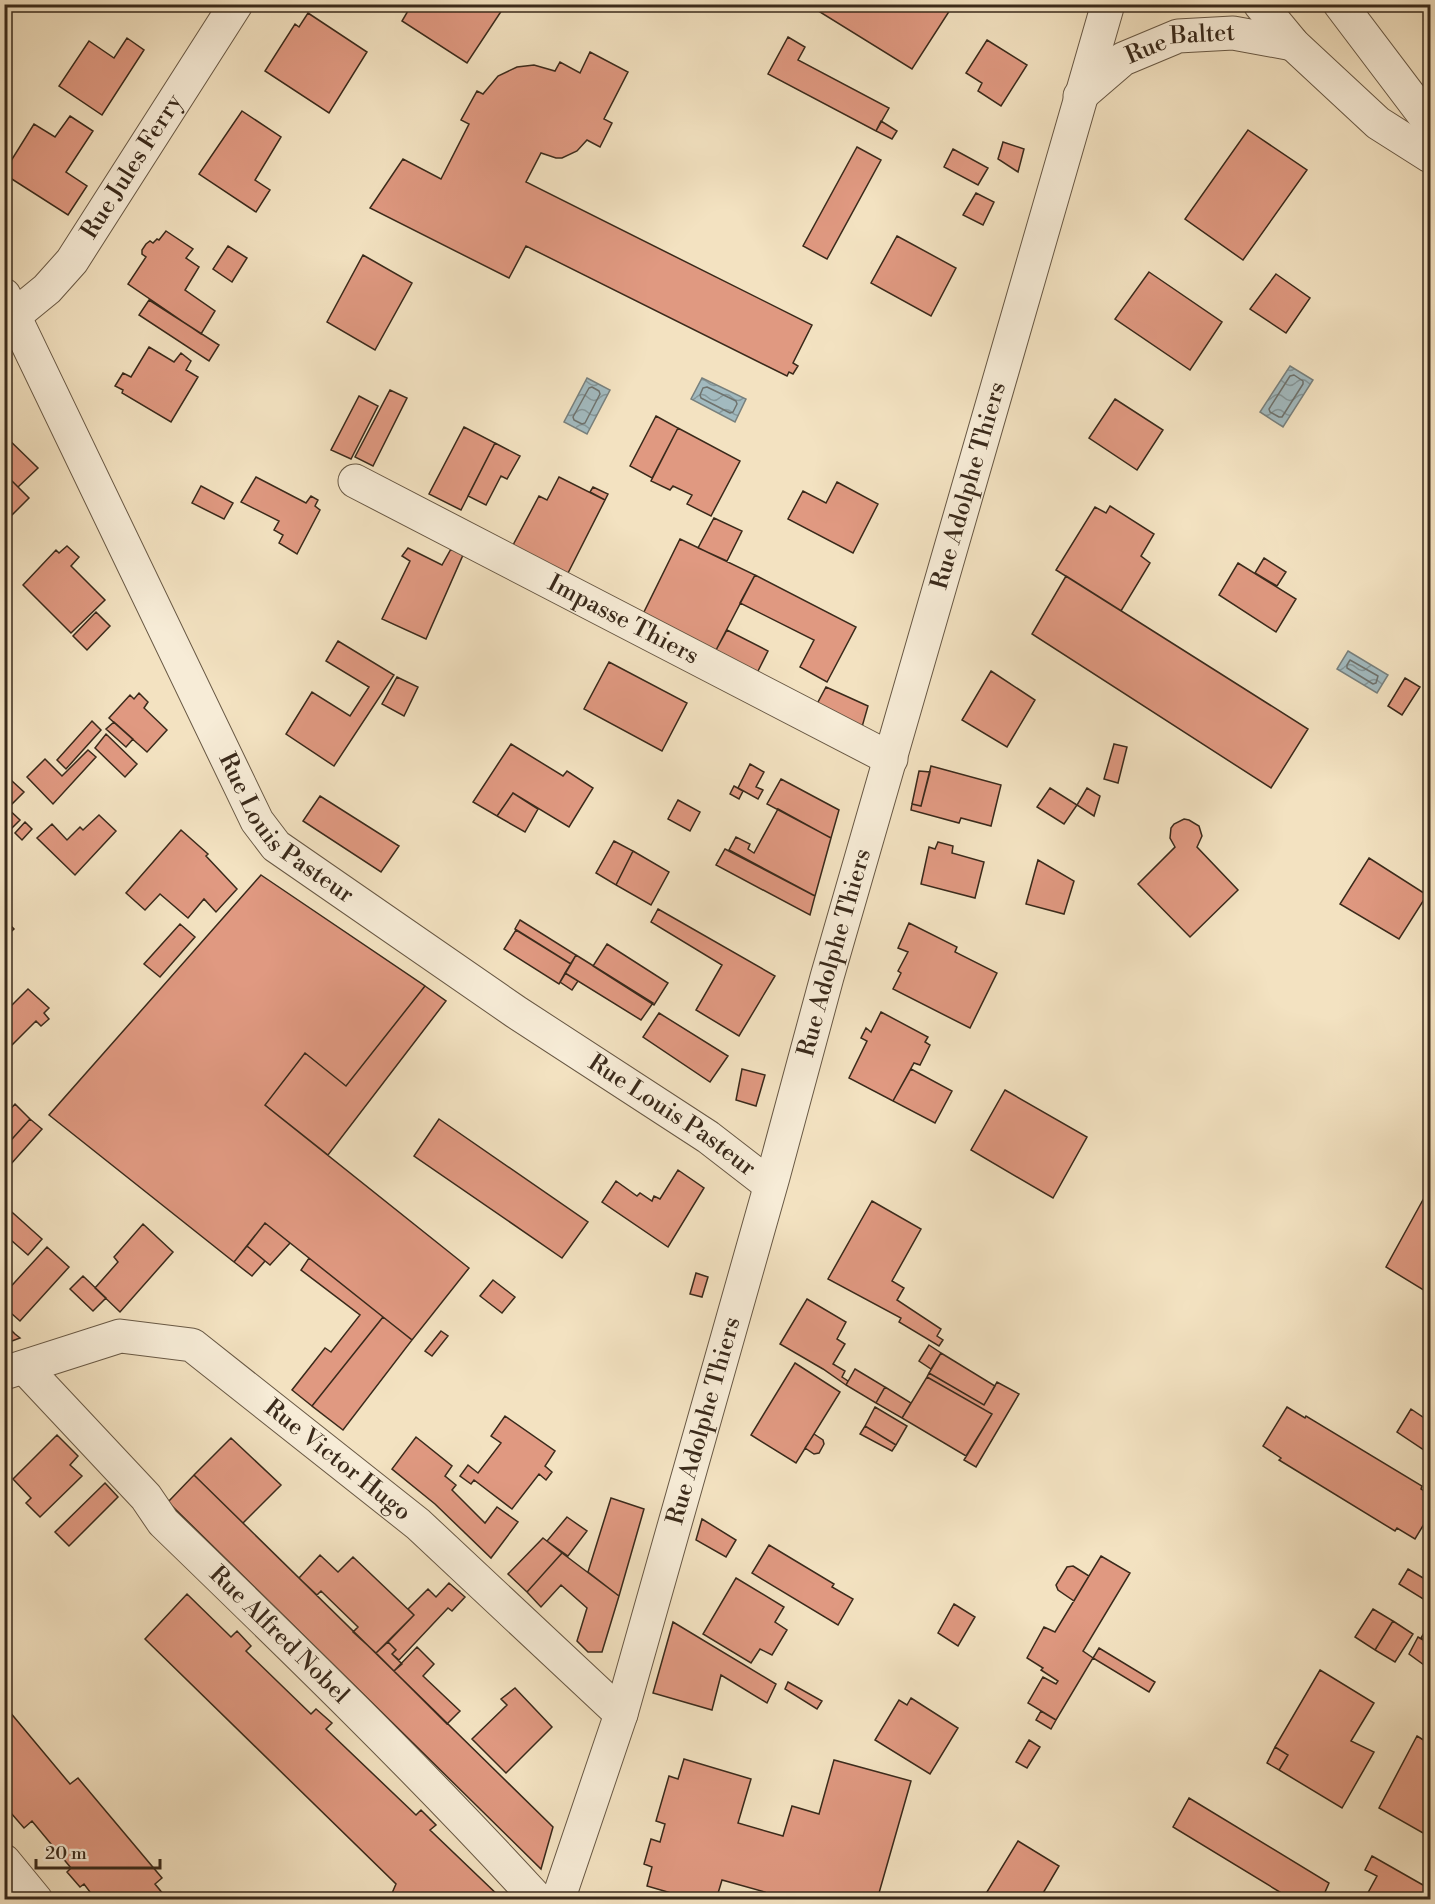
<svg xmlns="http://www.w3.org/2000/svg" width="1435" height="1904" viewBox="0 0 1435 1904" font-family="'Libre Bodoni',serif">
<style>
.water{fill:url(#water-waves);stroke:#78807d;stroke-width:1.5}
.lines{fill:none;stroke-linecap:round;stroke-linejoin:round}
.shore{stroke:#6e726d;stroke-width:1.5}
.building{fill:#e09981;stroke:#3a2a1b;stroke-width:1.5}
.minor-casing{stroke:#685844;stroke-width:35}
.minor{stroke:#f7ecd7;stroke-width:33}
.labels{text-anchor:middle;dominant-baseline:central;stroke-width:6;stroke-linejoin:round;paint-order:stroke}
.street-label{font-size:24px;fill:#3a2a1b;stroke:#f7ecd7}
</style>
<defs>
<pattern id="water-waves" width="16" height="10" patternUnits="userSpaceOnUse" patternTransform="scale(1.5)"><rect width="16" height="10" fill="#a2babf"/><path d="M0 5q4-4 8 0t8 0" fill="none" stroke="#85979a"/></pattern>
</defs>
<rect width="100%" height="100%" fill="#f3e2c1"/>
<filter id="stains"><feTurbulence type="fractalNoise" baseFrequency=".00333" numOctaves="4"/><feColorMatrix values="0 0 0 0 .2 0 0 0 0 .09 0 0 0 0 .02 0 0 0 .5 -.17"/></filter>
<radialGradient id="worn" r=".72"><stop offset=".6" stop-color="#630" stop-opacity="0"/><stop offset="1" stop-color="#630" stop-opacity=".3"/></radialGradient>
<path class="water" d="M1290,366L1313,380L1283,427L1260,412Z
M587,378L610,390L587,434L564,422Z
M702,378L746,399L735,422L691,399Z
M1348,651L1388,675L1377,693L1337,669Z"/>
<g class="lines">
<path class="shore" d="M1294,375L1303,381V384L1282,417H1279L1270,412L1269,409L1290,376Z
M592,387L599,391L600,394L585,423L582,424L574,420L573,417L589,388Z
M707,387L736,401L737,404L733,412L730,413L701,398L700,395L703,388Z
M1350,660L1378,676L1376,683L1373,684L1347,668V665Z"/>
</g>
<path class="building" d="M412,4H506L467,63L402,21Z
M807,4H940L950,10L912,69Z
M308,13L367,52L329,113L265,71L295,24L299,27Z
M788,37L805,47L798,60L889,108L876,131L768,74Z
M127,38L144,50L102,115L59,86L89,41L114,58Z
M987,40L1027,65L1001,106L978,91L982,83L966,73Z
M590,52L628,72L604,119L612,123L600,147L587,140L577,151L562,158H556L541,153L526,182L812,325L793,363L798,366L793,374L789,372L787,376L526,246L509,278L370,208L403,159L441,179L469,124L461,120L477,91L483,94L498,76L517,67L534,65L555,71L560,62L580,73Z
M242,111L281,137L255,180L270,190L256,212L199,174Z
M70,116L93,131L66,172L87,186L68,215L4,174V172L34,124L55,137Z
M881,121L897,131L892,139L876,131Z
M1248,130L1307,170L1243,260L1185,219Z
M1003,142L1024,149L1018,172L998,159Z
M857,147L881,160L827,259L803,246Z
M953,149L988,168L978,185L944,167Z
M976,193L994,202L983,225L963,215Z
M166,231L193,249L186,258L199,267L185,290L215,311L201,334L128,284L146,257L142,254V250L146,244L150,241L153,243L157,239L159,240Z
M897,236L956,268L931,316L871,283Z
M228,246L247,258L232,282L213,269Z
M363,255L412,283L375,350L327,322Z
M1149,272L1222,322L1190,370L1115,319Z
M1276,274L1310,298L1286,333L1250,309Z
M149,300L219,345L209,361L139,315Z
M149,347L174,362L181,353L191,361L186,370L198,377L171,422L122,393L123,390L115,386L123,373L131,377Z
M390,390L407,398L373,466L355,457Z
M359,396L378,406L351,459L331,450Z
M1115,399L1163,430L1137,470L1089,438Z
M656,416L678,428L652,478L630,466Z
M464,427L495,443L461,510L429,494Z
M678,428L740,461L711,516L687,504L692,495L673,486L670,490L651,481Z
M4,435L38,468L18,487L11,480L4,487Z
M495,443L520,456L507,479L501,476L486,505L468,496Z
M256,477L306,503L311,496L318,500L315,506L320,510L297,554L279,543L283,535L274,530L279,521L241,502Z
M559,477L605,500L567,575L512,547L539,496L547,500Z
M11,480L29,498L9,518L6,515L4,517V487Z
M837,482L878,504L853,553L788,519L803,491L826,503Z
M201,486L233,503L224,519L192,503Z
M593,487L608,494L605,500L590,492Z
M1110,506L1154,534L1141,556L1150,563L1121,611L1056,570L1095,507L1106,513Z
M714,518L742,531L727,561L698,548Z
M680,539L755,575L715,652L643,614Z
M67,546L79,557L71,566L105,600L71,633L23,585L56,550L59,553Z
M408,548L442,565L451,549L463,555L426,639L382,619L410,561L402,556Z
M1264,558L1286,572L1277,586L1255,573Z
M1238,563L1296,599L1276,632L1219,595Z
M755,575L856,627L827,682L800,667L814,640L740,603Z
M1066,576L1308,729L1271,788L1032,634Z
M96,612L110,626L87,650L73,636Z
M727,630L768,651L757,673L715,652Z
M338,641L394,675L334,766L286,734L312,692L350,716L369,687L326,661Z
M609,662L687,703L662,751L584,709Z
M991,671L1035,700L1007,747L962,720Z
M397,677L418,687L404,716L382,704Z
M1405,678L1420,687L1402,715L1388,706Z
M826,687L868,706L862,727L817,704Z
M139,693L148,702L144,708L167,730L147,752L109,718L130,695L134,699Z
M92,721L101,730L66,769L57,760Z
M114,722L133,739L126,747L106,729Z
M106,734L137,764L125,777L95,748Z
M511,744L563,776L567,771L593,788L569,827L513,793L497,816L473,802Z
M1114,744L1127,747L1118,783L1104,779Z
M88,750L96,757L53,804L27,777L45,759L62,776Z
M750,764L764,772L756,787L763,790L758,799L738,788Z
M931,766L1001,785L991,826L961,818L959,823L911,810L912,804L921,806Z
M919,771L930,772L921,806L912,804Z
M781,779L839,810L831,838L767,804Z
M12,781L24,792L8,808L4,805V789Z
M734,786L743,791L739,799L730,794Z
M1050,788L1077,805L1064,824L1037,807Z
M1087,788L1100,796L1094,816L1077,805Z
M513,793L538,809L525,832L497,816Z
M320,796L399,846L381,872L303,821Z
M678,800L700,812L690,831L668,819Z
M4,805L20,820L11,829L4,822Z
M778,809L831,838L815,896L729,850L736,837L750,844L748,849L754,853Z
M99,815L116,831L75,875L37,838L52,824L67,840L80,827L83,830Z
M1184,819L1189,820L1199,826L1202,836L1197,847L1238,890L1190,937L1138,884L1175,847L1170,838L1171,828L1174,824Z
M25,822L32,829L22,840L15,833Z
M181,830L208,854L206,856L237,889L216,912L204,899L188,918L160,894L145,910L126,893Z
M614,841L633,851L616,885L596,873Z
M938,842L953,846L952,853L984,862L975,898L921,884L929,847L935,849Z
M725,849L815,896L810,915L716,865Z
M633,851L669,872L651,905L616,885Z
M1369,858L1427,895L1399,939L1340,904Z
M1038,860L1074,881L1064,914L1026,904Z
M261,875L425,986L346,1086L305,1053L265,1105L469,1268L412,1340L265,1223L234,1262L49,1115Z
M658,909L775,976L739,1036L696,1010L722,965L651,922Z
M4,919L14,929L4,938Z
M520,920L576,955L571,964L515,929Z
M909,923L957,947L955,952L997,973L970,1028L893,989L901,973L898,971L908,952L898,948Z
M180,924L195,937L160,977L144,964Z
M516,930L571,964L559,984L504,949Z
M607,944L668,983L654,1005L593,966Z
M576,955L653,1003L641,1020L565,973Z
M565,973L578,981L572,990L560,982Z
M425,986L446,1001L328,1155L265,1105L305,1053L346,1086Z
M28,989L49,1008L44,1013L49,1019L41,1026L36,1021L4,1053V1013Z
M881,1012L928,1037L925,1042L930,1045L920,1065L914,1063L893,1101L849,1078L867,1041L861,1038L866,1028L871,1032Z
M659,1013L728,1056L710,1082L643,1037Z
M742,1069L765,1075L756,1106L736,1100Z
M911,1069L952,1091L935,1123L893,1101Z
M1005,1090L1087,1137L1053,1198L971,1150Z
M15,1104L30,1119L4,1148V1116Z
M30,1119L42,1129L11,1164L4,1158V1148Z
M439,1119L588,1222L562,1258L414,1156Z
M678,1170L704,1188L668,1247L602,1202L616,1181L637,1196L640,1193L652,1201L654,1196L660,1199Z
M1430,1187V1294L1386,1267Z
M872,1201L921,1229L892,1281L904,1288L897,1300L941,1329L937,1336L943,1340L939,1346L899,1322L901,1318L828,1279Z
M4,1205L42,1239L28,1255L4,1234Z
M265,1223L290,1243L270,1265L247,1246Z
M143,1224L173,1252L120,1312L95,1288L118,1262L114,1257Z
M247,1246L265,1261L252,1276L234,1262Z
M47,1247L69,1267L20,1321L4,1307V1294Z
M309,1258L383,1317L312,1406L292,1390L325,1348L331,1352L360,1315L301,1270Z
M696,1273L708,1277L702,1297L690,1294Z
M83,1276L106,1298L93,1311L70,1289Z
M493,1280L515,1297L502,1313L480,1296Z
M807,1299L846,1322L837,1339L845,1344L833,1364L845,1371L842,1377L848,1381L846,1385L823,1369L780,1344Z
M383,1317L412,1340L343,1430L312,1406Z
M4,1323L15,1334L20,1338L4,1344Z
M441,1331L448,1336L432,1356L425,1351Z
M929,1345L941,1353L931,1369L919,1361Z
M941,1353L995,1386L984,1405L929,1373Z
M795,1363L840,1392L796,1463L751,1435Z
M855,1369L885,1387L876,1403L846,1385Z
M929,1373L984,1405L997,1382L1019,1394L976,1467L964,1460L992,1414L927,1377Z
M927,1377L992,1414L966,1456L902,1418Z
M885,1387L911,1403L902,1418L876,1403Z
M875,1407L907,1426L896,1445L865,1426Z
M1287,1407L1305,1418L1306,1416L1422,1486L1421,1489L1430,1495V1514L1415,1539L1397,1528L1395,1531L1279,1460L1281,1458L1263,1446Z
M1411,1409L1430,1422V1454L1397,1432Z
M505,1416L555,1451L545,1466L552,1472L546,1480L539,1474L512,1509L474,1480L471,1484L460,1476L468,1465L478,1473L501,1443L491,1436Z
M865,1426L896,1445L892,1451L860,1434Z
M814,1434L823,1440L824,1444L819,1453L814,1454L805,1448Z
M57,1435L78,1456L70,1465L82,1476L40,1517L26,1503L31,1498L13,1479Z
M416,1437L452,1466L445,1476L456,1485L452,1490L485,1523L497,1507L518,1522L491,1558L435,1504L392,1469Z
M231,1438L281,1485L243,1523L194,1475Z
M194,1475L553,1827L541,1869L168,1502Z
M105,1483L118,1497L69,1546L55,1532Z
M611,1498L644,1509L619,1596L588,1572Z
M567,1517L587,1531L568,1556L547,1541Z
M702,1519L736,1540L726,1557L696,1540Z
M543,1538L562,1553L527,1592L508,1574Z
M769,1545L834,1584L832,1587L853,1599L838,1625L752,1573Z
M562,1553L619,1596L602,1652H588L577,1641L587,1608L561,1585L541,1607L527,1592Z
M320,1555L338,1572L353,1557L414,1615L376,1653L353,1632L358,1627L321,1591L317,1595L299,1578Z
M1101,1556L1130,1573L1083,1651L1093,1658L1056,1720L1028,1703L1043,1677L1056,1684L1058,1681L1041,1670L1043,1668L1027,1658L1044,1627L1055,1632Z
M1073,1566L1089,1576L1074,1601L1058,1590L1056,1585L1067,1567Z
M1408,1569L1430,1582V1597L1428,1602L1399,1584Z
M736,1578L784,1607L775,1622L787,1630L772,1655L760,1649L751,1663L703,1634Z
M449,1583L465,1597L452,1611L448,1608L399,1660L392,1654L396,1650L388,1642L414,1615L408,1609L428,1589L436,1597Z
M187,1594L231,1637L237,1631L251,1646L246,1651L311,1714L316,1709L332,1723L326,1729L416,1815L421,1810L436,1825L430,1830L503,1900H389L396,1884L145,1639Z
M954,1604L975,1617L958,1646L938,1633Z
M1373,1609L1393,1621L1375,1650L1355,1637Z
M1393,1621L1413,1634L1395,1662L1375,1650Z
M673,1622L776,1684L767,1703L721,1675L712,1710L653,1693Z
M1430,1623V1644L1421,1638Z
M1418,1637L1430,1644V1654L1424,1665L1409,1654Z
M388,1642L396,1650L392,1654L402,1664L394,1671L376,1653Z
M417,1647L434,1664L423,1676L460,1711L447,1724L394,1671Z
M1099,1648L1155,1682L1149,1692L1093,1658Z
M1320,1670L1374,1703L1351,1741L1374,1752L1342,1808L1279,1770L1288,1755L1275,1747Z
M788,1682L822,1701L817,1709L785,1689Z
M515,1688L552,1727L506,1773L472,1739L507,1705L501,1699Z
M911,1698L958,1728L930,1774L875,1740L899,1700L907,1705Z
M4,1705L70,1784L78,1778L162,1878L155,1884L168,1900H96L84,1884L80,1887L67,1872L71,1868L32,1821L24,1828L4,1805Z
M1041,1711L1056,1720L1051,1729L1036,1720Z
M1417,1736L1430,1744V1837L1379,1808Z
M1029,1740L1040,1747L1027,1768L1016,1762Z
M1275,1747L1288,1755L1279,1770L1267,1763Z
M684,1759L751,1779L738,1823L783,1836L792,1806L819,1814L834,1760L911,1781L877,1900H763L765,1892L722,1880L716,1900H695L647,1886L652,1867L644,1864L651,1839L660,1842L665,1824L656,1821L669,1776L678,1779Z
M1189,1798L1329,1883L1322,1899L1324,1900H1293L1173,1827Z
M1018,1841L1059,1866L1039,1900H982Z
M1372,1856L1430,1889L1429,1900H1364L1377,1876L1365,1870Z"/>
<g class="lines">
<g class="minor-casing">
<g id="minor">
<path d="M1260,4L1293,44L1378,123L1430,156"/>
<path d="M1340,4L1430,123"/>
<path id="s1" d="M1080,96L1123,59L1178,36L1233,33L1293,44"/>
<path id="s2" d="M4,295L257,821L276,846L516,1012L708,1137L770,1185"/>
<path id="s3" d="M14,316L47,289L72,261L236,4"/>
<path id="s4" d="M355,481L891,759"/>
<path id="s5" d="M25,1368L146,1497L163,1522C291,1646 418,1769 538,1900"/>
<path id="s6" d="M4,1373L120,1336L192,1345L418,1524L621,1714"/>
<path d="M4,1861L36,1900"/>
<path id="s7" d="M558,1900L621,1714L773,1177L827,977L1108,4"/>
</g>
</g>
<use href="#minor" class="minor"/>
</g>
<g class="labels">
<g class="street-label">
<text stroke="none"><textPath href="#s1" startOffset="117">Rue Baltet</textPath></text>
<text stroke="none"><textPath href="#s3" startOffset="192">Rue Jules Ferry</textPath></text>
<text stroke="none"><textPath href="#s7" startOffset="1473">Rue Adolphe Thiers</textPath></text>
<text stroke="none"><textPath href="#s4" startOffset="302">Impasse Thiers</textPath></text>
<text stroke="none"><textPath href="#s2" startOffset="608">Rue Louis Pasteur</textPath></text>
<text stroke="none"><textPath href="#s7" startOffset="987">Rue Adolphe Thiers</textPath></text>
<text stroke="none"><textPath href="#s2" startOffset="1094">Rue Louis Pasteur</textPath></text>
<text stroke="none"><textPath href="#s7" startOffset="501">Rue Adolphe Thiers</textPath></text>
<text stroke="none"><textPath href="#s6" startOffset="380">Rue Victor Hugo</textPath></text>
<text stroke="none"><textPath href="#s5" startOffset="369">Rue Alfred Nobel</textPath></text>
</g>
</g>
<rect width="1435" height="1904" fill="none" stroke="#f3e2c1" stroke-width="24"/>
<rect x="6" y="6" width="1423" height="1892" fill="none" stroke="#3a2a1b" stroke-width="3"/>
<rect x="12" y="12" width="1411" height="1880" fill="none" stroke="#3a2a1b" stroke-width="1.5"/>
<path d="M36 1859v9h124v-9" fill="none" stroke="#3a2a1b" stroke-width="3"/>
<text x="45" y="1859" font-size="18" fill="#3a2a1b" stroke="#f7ecd7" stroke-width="4.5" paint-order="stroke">20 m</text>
<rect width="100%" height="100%" filter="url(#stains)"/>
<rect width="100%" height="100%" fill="url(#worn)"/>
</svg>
